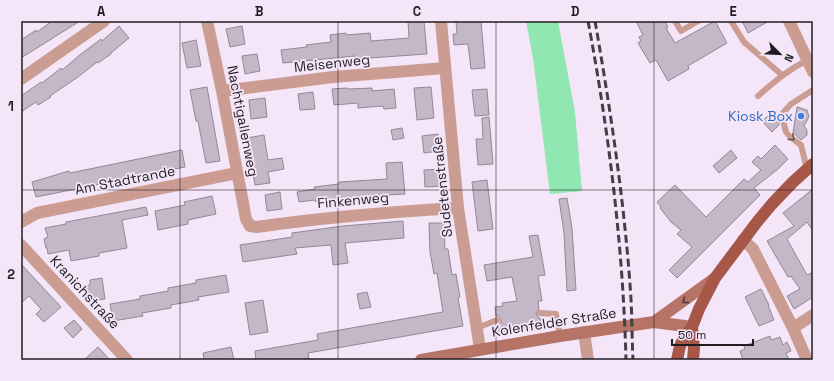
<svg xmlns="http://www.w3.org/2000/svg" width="834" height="381" viewBox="0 0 834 381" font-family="'Space Grotesk',sans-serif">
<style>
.green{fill:#90e7b1}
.building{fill:#c4b7c8;stroke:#938696}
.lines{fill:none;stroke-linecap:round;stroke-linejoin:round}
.lane{stroke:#ca9c92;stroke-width:6}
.street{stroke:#ca9c92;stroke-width:12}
.secondary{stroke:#b67467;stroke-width:12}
.primary{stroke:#a65748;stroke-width:12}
.rail{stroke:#443e46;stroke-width:3;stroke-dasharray:8 4;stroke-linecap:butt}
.oneway{stroke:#6d5654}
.oneway2{stroke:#553b3a}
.grid{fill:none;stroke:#211c22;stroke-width:1;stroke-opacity:0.55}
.shop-dot{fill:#3f7fe0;stroke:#f4e6f8;stroke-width:1.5}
.labels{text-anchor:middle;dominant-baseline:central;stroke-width:3.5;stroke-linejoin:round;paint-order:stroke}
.street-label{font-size:14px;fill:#211c22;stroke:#f4e6f8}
.shop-label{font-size:14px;fill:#366cbe;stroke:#f4e6f8;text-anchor:end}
.neatline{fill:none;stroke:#211c22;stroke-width:1.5}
.grid-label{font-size:13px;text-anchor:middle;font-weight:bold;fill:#211c22}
</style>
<rect width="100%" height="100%" fill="#f4e6f8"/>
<path class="green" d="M526,21H558L575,112L582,191L550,194L533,58Z"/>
<path class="building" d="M52,21H80L21,58V40L36,30L37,32Z
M408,21H424L427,54L355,59V56L283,63L281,50L307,47L306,45L331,42L330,35L346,33V35L370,33L371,41L409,38Z
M456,21H481L485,68L471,69L468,44L454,45L453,34H457Z
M636,21H665L668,27L666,28L675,43L715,21L727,43L688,66L689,69L668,81L656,60L650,63L638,43L641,41L639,37L643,35Z
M742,21H769L748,33Z
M119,26L129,38L111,53V54L98,63L97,62L78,77L50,96L51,97L38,105L36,102L21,112V96L41,82L42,83L61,68L62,70L81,54L101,39L102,41Z
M242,26L245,44L230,47L226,29Z
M196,40L201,66L187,68L182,43Z
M257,54L260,71L245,74L242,56Z
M207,87L220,161L206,163L198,121H196L190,90Z
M431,87L434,118L417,120L414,88Z
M347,88L348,89L372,88V91L394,89L396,108L384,109L383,106L358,108V103L334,105L332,89Z
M487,89L489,115L475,116L472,90Z
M313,92L315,109L300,110L298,94Z
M265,98L267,117L251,119L249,100Z
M797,107L807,110L809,117L804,126L807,130V135L801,140L793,133Z
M770,114L779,122V125L772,132L762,121Z
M489,117L493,164L478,165L476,139H483L482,118Z
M402,128L404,138L393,140L391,130Z
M438,134L439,151L424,153L422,136Z
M264,135L268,160L282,158L284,169L268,172L270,183L255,185L247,138Z
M775,145L788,159L778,169L754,188L760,195L677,278L669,270L692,247L677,234L681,230L671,222L660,208L661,207L657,202L675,185L706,217L744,179L748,182L761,170L752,162L758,156L761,159Z
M182,150L185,167L36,197L32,182L69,171L70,173Z
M731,150L737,158L719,173L713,166Z
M402,162L405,194L356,197V199L330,200V201L316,202L315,200L299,202L297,192L315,189L314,187L339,184V182L387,179L386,163Z
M441,169L442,186L425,187L424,170Z
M487,180L493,229L478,231L472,182Z
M813,189V231L807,222L787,239L807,275L813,272V297L794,309L787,296L800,289L791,276L788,277L767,241L794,226L783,213Z
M280,192L282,209L267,211L265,195Z
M212,196L216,214L188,220V224L158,230L155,211L185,205L184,202Z
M567,198L572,228L576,290L567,291L564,233L559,199Z
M146,207L148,215L122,220L127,248L99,253V256L71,261L69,250L48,254L47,248H46L44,239L48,237L45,228L66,224V222Z
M403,221L404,238L345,243L348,263L333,265L331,245L295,248L297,254L243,262L240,245L292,237V233L343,226Z
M429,223H444L445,249H448L452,275L456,274L460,297L458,298L463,326L308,353L309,358L300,360H256L255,351L318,340L317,334L443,312L437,273L434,274L430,252Z
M538,235L545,275L538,276L542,301H538L539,309L536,313L537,316L540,318L542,324L499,332L498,325L501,322V319L499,316H496L495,307L503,306L502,303L517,301L512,277L487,281L484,265L533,257L529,236Z
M21,264L61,307L44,322L36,314L41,309L29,296L21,303Z
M226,275L229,292L198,297L199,300L171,305V308L142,313L143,316L113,321L110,304L140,299V296L168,291V288L196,283V280Z
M102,278L105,299L89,301L86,286L90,285V280Z
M761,289L769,305H768L774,320L759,326L745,297Z
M367,292L371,307L360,309L357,294Z
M263,300L268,332L250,335L245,303Z
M74,320L82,329L73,338L64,328Z
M770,336L771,340L780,337L783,345L787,342L791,351L786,353L789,360H743L740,351L745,349L744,346Z
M98,347L110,360H84Z
M231,347L234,360H204L203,353Z"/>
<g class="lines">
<path class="lane" d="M675,21L681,31L698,21
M731,21L744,42L782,75
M758,96C774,82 789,69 808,60
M807,169L801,145C785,134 784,133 783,113L791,104L813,90
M540,313L556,314L560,336
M477,328L497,320"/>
<path class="street" d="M207,21L222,91L246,219L250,226L257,227C325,217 390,212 458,208
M441,21L458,208L480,349
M789,21L813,72
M21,79L104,21
M222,91L333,77L445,68
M21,222L37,213L237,173
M743,240L753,249L793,328L807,360
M21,245L127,360
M793,328L813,315
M584,332L588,360"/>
<path class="secondary" d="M654,322L715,278
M421,360L560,336L654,322L692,327"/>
<path class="primary" d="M692,327L694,348L693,360
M677,360L680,346L685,336L692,327L699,309L715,278L757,222L772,204L793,182L813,164"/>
<path class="rail" d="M588,21C609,133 623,246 626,360
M595,21C611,113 625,206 631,299C632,319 632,340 633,360"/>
</g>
<defs><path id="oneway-chevron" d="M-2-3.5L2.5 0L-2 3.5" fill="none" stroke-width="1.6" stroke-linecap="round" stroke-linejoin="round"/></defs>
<use class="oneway" href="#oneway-chevron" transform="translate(792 138) rotate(41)"/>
<use class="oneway2" href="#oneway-chevron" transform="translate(685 301) rotate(144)"/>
<path class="grid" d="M180,21V360M338,21V360M496,21V360M654,21V360M21,190H813"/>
<circle class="shop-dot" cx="801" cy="116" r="4"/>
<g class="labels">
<g class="street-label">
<text transform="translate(332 63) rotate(-6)">Meisenweg</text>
<text transform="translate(243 121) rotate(79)">Nachtigallenweg</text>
<text transform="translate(125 180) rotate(-11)">Am Stadtrande</text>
<text transform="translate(442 187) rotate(-96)">Sudetenstraße</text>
<text transform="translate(353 200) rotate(-5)">Finkenweg</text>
<text transform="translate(85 292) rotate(47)">Kranichstraße</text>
<text transform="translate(554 322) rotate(-9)">Kolenfelder Straße</text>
</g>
<g class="shop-label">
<text x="793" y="116">Kiosk Box</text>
</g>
</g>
<rect width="834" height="381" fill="none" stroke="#f4e6f8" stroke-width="44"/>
<g transform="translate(780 54) rotate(114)" stroke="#f4e6f8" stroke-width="3" paint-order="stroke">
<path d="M0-3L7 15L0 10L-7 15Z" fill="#211c22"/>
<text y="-6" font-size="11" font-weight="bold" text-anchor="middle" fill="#211c22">N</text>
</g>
<path d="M672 339v6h81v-6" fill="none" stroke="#211c22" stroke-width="2"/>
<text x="678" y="339" font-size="12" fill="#211c22" stroke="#f4e6f8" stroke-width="3" paint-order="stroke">50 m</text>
<rect x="22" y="22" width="790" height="337" class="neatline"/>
<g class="grid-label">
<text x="101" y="16">A</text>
<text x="259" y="16">B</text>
<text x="417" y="16">C</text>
<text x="575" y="16">D</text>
<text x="733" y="16">E</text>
<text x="11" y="111">1</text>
<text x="11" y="279">2</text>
</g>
</svg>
